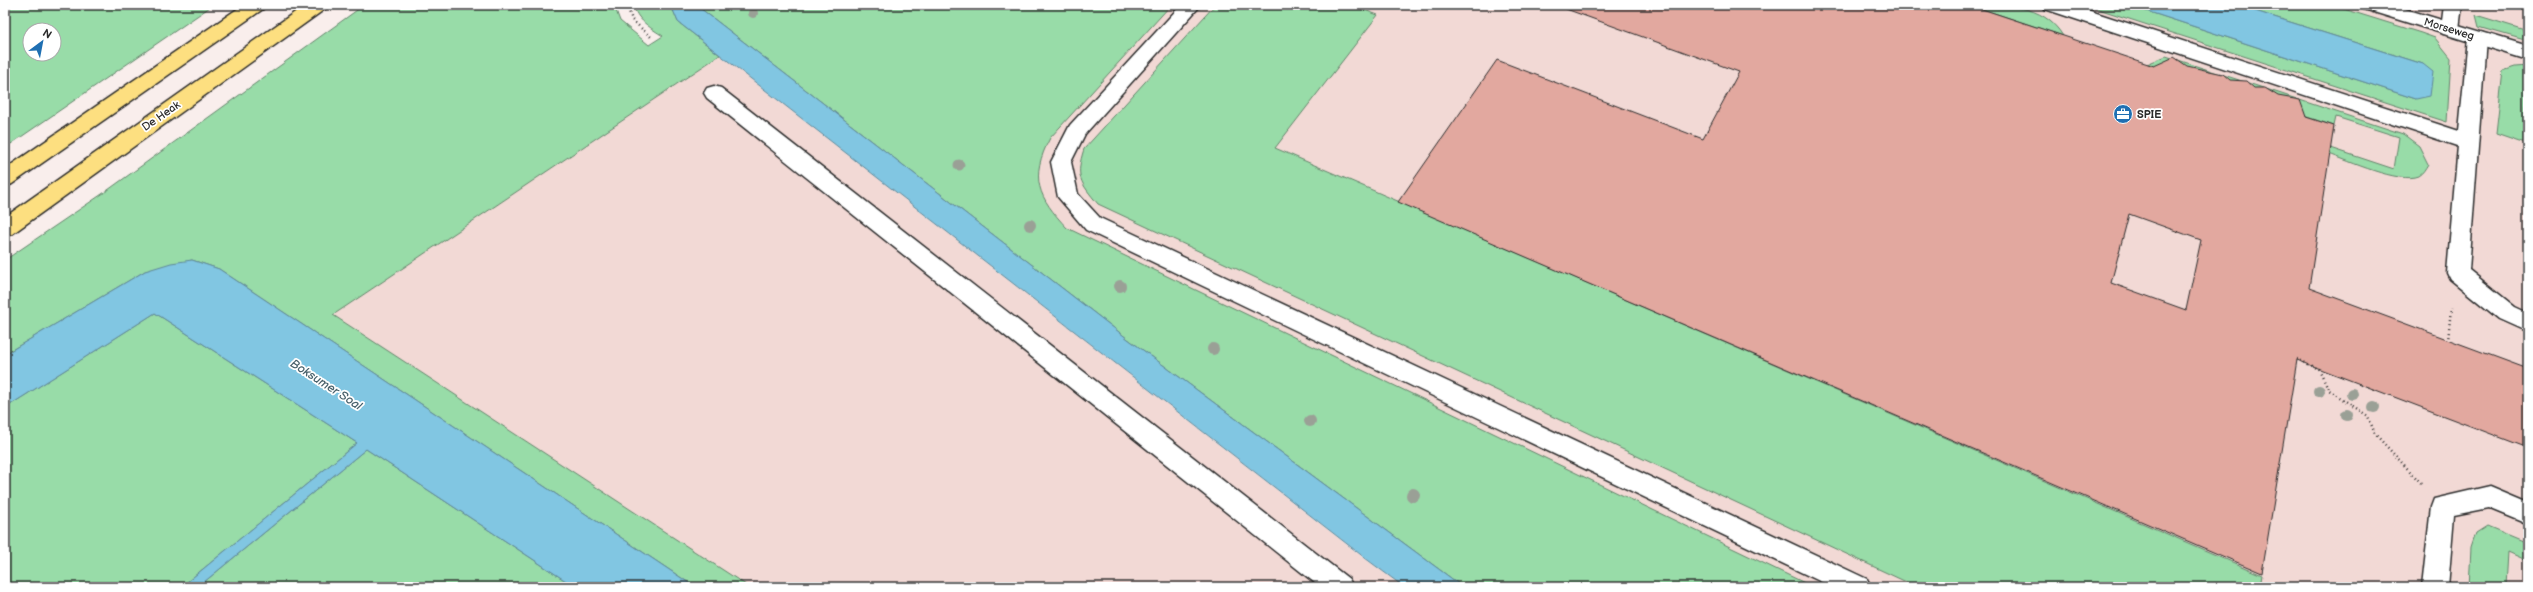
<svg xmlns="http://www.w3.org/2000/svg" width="2533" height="592" viewBox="0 0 2533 592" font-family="'Balsamiq Sans',sans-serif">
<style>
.built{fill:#f2d9d5}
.green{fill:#98dca8;stroke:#62846a;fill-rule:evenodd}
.water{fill:#81c6e2;stroke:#5f8899}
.building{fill:#e2a89f;stroke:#2b2b2b;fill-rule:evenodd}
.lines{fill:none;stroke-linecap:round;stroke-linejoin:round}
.lane-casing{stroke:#2b2b2b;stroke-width:3}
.street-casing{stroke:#2b2b2b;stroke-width:3}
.highway-casing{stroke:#2b2b2b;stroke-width:3}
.path{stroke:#2b2b2b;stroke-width:2.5;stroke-dasharray:1 3;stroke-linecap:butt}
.lane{fill:#fff;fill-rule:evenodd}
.street{fill:#fff;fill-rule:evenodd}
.highway{fill:#fddf80;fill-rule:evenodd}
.tree{fill:#9aa096}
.labels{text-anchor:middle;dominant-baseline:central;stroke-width:3.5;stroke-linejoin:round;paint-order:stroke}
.street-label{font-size:11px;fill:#2b2b2b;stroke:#fff}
.poi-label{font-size:11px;font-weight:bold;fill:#2b2b2b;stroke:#fff;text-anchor:start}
.water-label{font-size:12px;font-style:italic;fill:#49616b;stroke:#fff}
</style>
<rect width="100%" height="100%" fill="#f9eeec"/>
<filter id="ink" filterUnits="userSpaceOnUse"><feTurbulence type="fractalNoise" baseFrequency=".025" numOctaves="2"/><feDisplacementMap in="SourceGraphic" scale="8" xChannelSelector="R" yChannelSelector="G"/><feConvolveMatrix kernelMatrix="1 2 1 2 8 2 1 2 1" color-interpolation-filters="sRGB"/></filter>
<g filter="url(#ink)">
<path class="built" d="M696,5H2528V587H1463L1128,339Z
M720,55L1364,558L1404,587H695L311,329Z"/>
<path class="green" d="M5,5H213L5,148ZM30,30H54V54H30Z
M364,5H614L620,21L649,45L663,36C652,29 635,19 634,5H675L673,10L678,22L720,55L333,315L749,587H695L219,269L192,260L145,271L5,354V260L108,190Z
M696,5H1171L1050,138C1029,178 1038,197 1067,228L1813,587H1463L1128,339Z
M1215,5H1351L1378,15L1275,148L2262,575L2260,587H1917L1098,204C1080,182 1075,177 1084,149Z
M1970,5C2004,5 2043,3 2063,36Z
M2086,5H2128L2416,99L2423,64L2236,5H2331L2421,33L2435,38L2451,58L2447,122Z
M2476,15L2528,31V41L2479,27Z
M2166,56L2403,134L2419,146L2428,164C2425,169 2423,173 2418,176C2399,184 2349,161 2329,154L2331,148L2394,169L2399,137L2336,117L2334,126L2147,64Z
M2528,66V105H2526L2524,129L2528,131V144L2496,133L2503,71L2515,67Z
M155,313L357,443L181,587H5V408Z
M366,449L575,587H198Z
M2487,526L2528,543V561L2508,552L2506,587H2469L2471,548L2476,533Z"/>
<path class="water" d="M675,5H696L1128,339L1463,587H1404L1365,558L678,22L673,10Z
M2128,5H2236L2423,64L2433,72L2430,96L2416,99Z
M192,260L219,269L695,587H575L366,449L198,587H181L357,443L155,313L5,408V354L145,271L171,263Z"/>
<path class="building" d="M1567,5H1970L2154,66L2174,57L2187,66L2223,74L2230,80L2246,81L2254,88H2265L2278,96L2300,100L2306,117L2334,126L2309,288L2528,369V448L2297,360L2262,573L1398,202L1497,60L1703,139L1739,72L1566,9ZM2129,214L2201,240L2186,310L2111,283Z"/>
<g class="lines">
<g class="lane-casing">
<path id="lane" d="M1181,5H1201L1085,134L1071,162L1078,194L1100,218L1867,579L1871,587H1832L1086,230L1058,197L1051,162L1070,125Z
M2043,5H2072L2459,131L2468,38L2470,33L2477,32L2484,33L2486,38L2469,270L2515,307L2528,313V332L2499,319L2450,279L2447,273L2458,146L2045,9Z
M2444,5H2462L2459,29L2457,34L2450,35L2443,34L2441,29Z
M714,86L721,88L1349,579L1353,587H1320L707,98L704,93L707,88Z
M2490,486L2528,502V524L2489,508L2454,515L2448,587H2422L2431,507L2434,499Z"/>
</g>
<g class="street-casing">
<path id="street" d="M2362,5H2392L2528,46V60L2364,9Z"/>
</g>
<g class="highway-casing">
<path id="highway" d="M243,5H265L263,9L12,184L5,187V169Z
M305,5H327L325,9L12,234L5,236V217Z"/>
</g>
<path class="path" d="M627,5L632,20L651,37
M2448,340L2451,308
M2297,359L2319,369L2329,390L2368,416L2375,434L2421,483"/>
<use href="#lane" class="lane"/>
<use href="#street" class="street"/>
<use href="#highway" class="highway"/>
</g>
<g class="tree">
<circle cx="753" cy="13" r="5"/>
<circle cx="959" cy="165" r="5.5"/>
<circle cx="1030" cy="225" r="6"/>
<circle cx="1120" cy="286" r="6"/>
<circle cx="1213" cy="349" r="6"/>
<circle cx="2319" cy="391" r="6"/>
<circle cx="2352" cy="394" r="6"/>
<circle cx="2374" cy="407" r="6"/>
<circle cx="2347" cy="415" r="6"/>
<circle cx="1310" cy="421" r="6"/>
<circle cx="1413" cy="495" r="7"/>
</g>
</g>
<defs>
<g id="office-disc" transform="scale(1)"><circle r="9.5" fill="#1f6fb2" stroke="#fff"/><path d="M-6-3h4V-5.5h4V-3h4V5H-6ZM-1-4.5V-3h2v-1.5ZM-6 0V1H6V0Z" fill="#fff"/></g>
</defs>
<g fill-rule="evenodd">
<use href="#office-disc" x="2123" y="114"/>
</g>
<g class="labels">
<g class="street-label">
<text transform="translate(2449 29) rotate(17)">Morseweg</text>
<text transform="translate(161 116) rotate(-35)">De Heak</text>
</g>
<g class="poi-label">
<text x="2137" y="114">SPIE</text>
</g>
<g class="water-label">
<text transform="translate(326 385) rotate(33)">Boksumer Soal</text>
</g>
</g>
<rect width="2533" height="592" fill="none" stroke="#fff" stroke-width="20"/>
<rect x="10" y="10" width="2513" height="572" fill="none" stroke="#2b2b2b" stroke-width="1.5" filter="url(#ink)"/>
<g transform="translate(42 42) rotate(32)"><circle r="19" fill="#ffffff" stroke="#aaaaaa"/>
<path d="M0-3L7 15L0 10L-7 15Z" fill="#1f6fb2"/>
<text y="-6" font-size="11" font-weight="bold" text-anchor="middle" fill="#2b2b2b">N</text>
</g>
</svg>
